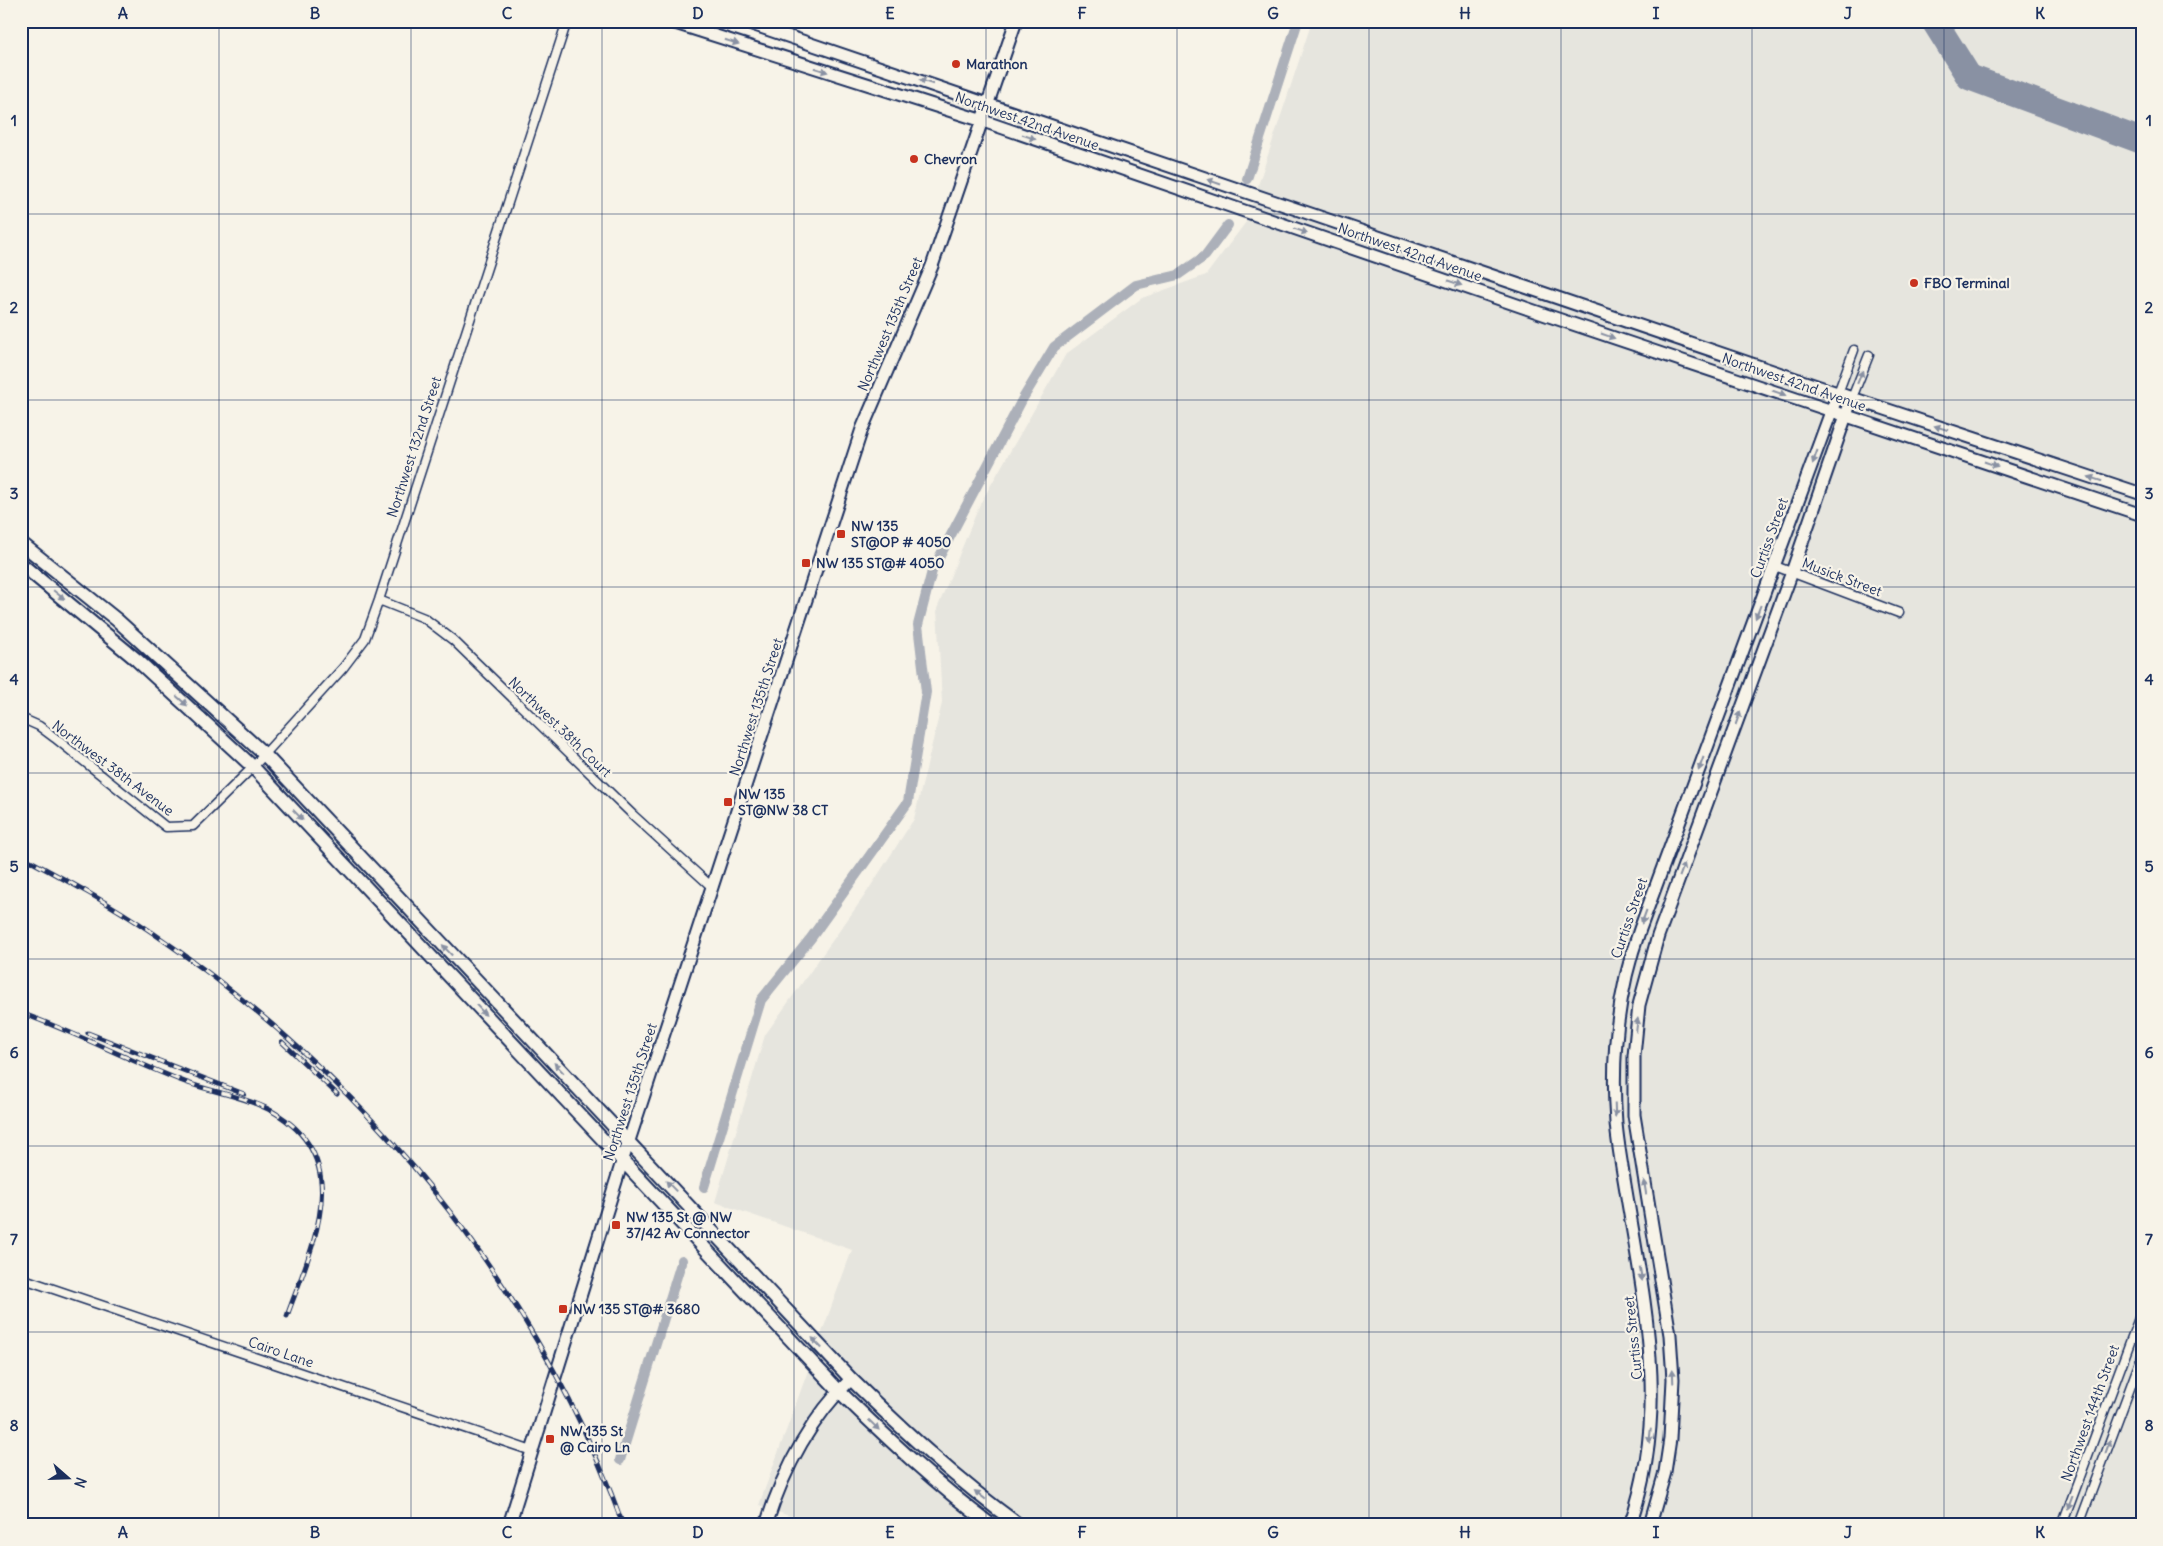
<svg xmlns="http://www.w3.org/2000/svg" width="2163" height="1546" viewBox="0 0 2163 1546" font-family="Delius,sans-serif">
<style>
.built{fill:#e6e5de}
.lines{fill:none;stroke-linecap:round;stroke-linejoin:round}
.canal{stroke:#acb0b9;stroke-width:10}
.taxiway{stroke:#8991a3;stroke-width:26}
.street-casing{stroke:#1b2f5e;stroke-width:11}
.secondary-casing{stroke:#1b2f5e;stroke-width:15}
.primary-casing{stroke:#1b2f5e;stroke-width:16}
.street{stroke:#f7f3e8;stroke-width:8}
.secondary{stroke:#f7f3e8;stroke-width:11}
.primary{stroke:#f7f3e8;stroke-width:12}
.rail-casing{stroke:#1b2f5e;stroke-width:5}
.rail{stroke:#f7f3e8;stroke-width:3;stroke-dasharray:9;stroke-linecap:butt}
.oneway{fill:#8991a3}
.grid{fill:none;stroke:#1b2f5e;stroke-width:1;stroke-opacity:0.55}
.poi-dot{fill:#c8321e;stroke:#f7f3e8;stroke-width:2}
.labels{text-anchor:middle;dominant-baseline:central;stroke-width:4.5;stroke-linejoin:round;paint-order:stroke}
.poi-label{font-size:14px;font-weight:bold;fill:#1b2f5e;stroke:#f7f3e8;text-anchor:start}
.street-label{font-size:14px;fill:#1b2f5e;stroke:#f7f3e8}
.neatline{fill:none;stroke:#1b2f5e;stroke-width:2}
.grid-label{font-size:16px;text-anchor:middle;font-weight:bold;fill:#1b2f5e}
</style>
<rect width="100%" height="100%" fill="#f7f3e8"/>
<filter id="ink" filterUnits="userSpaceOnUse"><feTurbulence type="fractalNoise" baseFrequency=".02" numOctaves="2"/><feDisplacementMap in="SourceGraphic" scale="10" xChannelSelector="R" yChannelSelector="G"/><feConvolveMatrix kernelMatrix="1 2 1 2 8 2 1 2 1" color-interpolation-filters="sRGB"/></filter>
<g filter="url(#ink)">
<path class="built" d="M1312,21H2142V1525H814L759,1505L852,1250L715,1202L765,1035L865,895L914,819L942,703L937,609L980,504L1066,354L1142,298L1206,275L1246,222Z"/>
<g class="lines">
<path class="canal" d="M1247,179L1298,21
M704,1187L761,1000L811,938L908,802L926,692L918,625L932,571L1022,400L1054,347L1136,285L1178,275L1205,256L1228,225
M620,1460L682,1260"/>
<path class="taxiway" d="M1934,21L1969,77L2142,141"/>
<g class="street-casing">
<path id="street" d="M1838,393L1854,350
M1852,398L1869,355
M1775,566L1899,613
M379,600L424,618L453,640L633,815L713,888
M21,718L39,726L55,738L166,827L193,826L253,767L343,668L365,639L379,600L567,21
M21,1278L532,1451
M2062,1525L2142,1310
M2079,1525L2142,1356"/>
</g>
<g class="secondary-casing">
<path id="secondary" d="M669,21L983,121L1546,315L2142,515
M743,21L1852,398L2142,494
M509,1525L622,1162L862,429L932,266L1016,21
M766,1525C783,1471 810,1419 851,1379
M1630,1525C1669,1413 1646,1310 1627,1197C1623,1172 1618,1147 1616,1123C1611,1058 1618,990 1640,929L1838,393
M1650,1525L1665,1472L1670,1439L1673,1379L1670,1335L1634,1115V1056L1639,1005L1658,936L1792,572L1852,398"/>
</g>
<g class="primary-casing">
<path id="primary" d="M21,543L117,620L264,754L851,1379C904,1431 958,1481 1019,1525
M21,564L137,660L253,767L839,1391C887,1438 936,1484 991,1525"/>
</g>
<use href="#street" class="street"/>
<use href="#secondary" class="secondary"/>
<use href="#primary" class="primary"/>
<g class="rail-casing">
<path id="rail" d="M21,856C66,880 111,904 153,933C364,1077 536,1283 623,1525
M21,1013C77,1033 130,1061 185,1082C212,1092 243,1096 268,1109C358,1156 313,1244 287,1316
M88,1033L244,1094
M282,1042L337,1094"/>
</g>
<use href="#rail" class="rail"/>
</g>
<defs><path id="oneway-solid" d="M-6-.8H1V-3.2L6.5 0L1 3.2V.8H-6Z" transform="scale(1.25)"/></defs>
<g class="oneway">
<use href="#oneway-solid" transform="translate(732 42) rotate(18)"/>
<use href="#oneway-solid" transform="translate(821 70) rotate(18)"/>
<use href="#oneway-solid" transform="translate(926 82) rotate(-162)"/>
<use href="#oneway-solid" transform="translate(1029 137) rotate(19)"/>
<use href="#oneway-solid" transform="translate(1214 182) rotate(-161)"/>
<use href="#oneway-solid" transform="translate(1301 231) rotate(19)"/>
<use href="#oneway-solid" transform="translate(1455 283) rotate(19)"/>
<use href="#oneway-solid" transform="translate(1608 336) rotate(19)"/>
<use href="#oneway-solid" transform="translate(1860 377) rotate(-68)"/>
<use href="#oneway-solid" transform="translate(1779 393) rotate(19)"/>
<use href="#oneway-solid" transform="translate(1941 428) rotate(-162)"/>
<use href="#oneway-solid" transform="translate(1815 457) rotate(110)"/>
<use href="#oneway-solid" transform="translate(1991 464) rotate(19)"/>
<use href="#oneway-solid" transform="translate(2095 479) rotate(-162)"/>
<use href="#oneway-solid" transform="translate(59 595) rotate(39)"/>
<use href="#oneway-solid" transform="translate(1758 612) rotate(111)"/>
<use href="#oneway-solid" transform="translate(182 701) rotate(42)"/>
<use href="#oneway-solid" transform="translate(1738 718) rotate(-70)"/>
<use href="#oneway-solid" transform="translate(1701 764) rotate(110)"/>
<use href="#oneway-solid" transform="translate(298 815) rotate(46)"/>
<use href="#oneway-solid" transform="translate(1682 870) rotate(-70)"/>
<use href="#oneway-solid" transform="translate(1644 917) rotate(110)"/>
<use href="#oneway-solid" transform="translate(447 950) rotate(-133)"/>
<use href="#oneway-solid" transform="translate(481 1010) rotate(47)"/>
<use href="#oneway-solid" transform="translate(1637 1025) rotate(-83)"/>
<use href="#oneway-solid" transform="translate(559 1068) rotate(-133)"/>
<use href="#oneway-solid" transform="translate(1615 1110) rotate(88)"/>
<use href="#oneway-solid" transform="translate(671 1186) rotate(-134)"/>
<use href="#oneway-solid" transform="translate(1645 1187) rotate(-99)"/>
<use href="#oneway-solid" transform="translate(1641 1274) rotate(80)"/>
<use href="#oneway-solid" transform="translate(817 1343) rotate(-133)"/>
<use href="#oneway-solid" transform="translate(1673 1376) rotate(-92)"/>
<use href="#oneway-solid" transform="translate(874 1425) rotate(44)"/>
<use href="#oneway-solid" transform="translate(1650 1436) rotate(96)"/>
<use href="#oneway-solid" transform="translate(2108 1446) rotate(-70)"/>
<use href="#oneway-solid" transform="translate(980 1495) rotate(-142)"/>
<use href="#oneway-solid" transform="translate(2070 1503) rotate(110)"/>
</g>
</g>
<path class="grid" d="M219,21V1525M411,21V1525M602,21V1525M794,21V1525M986,21V1525M1177,21V1525M1369,21V1525M1561,21V1525M1752,21V1525M1944,21V1525M21,214H2142M21,400H2142M21,587H2142M21,773H2142M21,959H2142M21,1146H2142M21,1332H2142"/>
<g class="poi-dot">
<circle cx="956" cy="64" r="5"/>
<circle cx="914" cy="159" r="5"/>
<circle cx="1914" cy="283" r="5"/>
<rect x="836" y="529" width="10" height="10" rx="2.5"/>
<rect x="801" y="558" width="10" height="10" rx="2.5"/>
<rect x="723" y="797" width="10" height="10" rx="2.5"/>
<rect x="611" y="1220" width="10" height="10" rx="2.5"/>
<rect x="558" y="1304" width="10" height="10" rx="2.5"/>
<rect x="545" y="1434" width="10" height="10" rx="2.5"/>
</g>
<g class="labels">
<g class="poi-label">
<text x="966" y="64">Marathon</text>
<text x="924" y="159">Chevron</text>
<text x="1924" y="283">FBO Terminal</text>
<text x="851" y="526">NW 135<tspan x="851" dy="16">ST@OP # 4050</tspan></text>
<text x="816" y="563">NW 135 ST@# 4050</text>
<text x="738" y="794">NW 135<tspan x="738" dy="16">ST@NW 38 CT</tspan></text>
<text x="626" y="1217">NW 135 St @ NW<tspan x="626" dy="16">37/42 Av Connector</tspan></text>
<text x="573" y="1309">NW 135 ST@# 3680</text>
<text x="560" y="1431">NW 135 St<tspan x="560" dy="16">@ Cairo Ln</tspan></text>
</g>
<g class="street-label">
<text transform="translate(1027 121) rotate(19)">Northwest 42nd Avenue</text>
<text transform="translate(1410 252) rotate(19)">Northwest 42nd Avenue</text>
<text transform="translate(890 324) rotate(-67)">Northwest 135th Street</text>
<text transform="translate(1794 382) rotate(19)">Northwest 42nd Avenue</text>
<text transform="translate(414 447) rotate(-72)">Northwest 132nd Street</text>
<text transform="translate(1769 538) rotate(-70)">Curtiss Street</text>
<text transform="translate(1842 577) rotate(21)">Musick Street</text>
<text transform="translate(756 707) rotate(-72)">Northwest 135th Street</text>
<text transform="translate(560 727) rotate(44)">Northwest 38th Court</text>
<text transform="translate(113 768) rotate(37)">Northwest 38th Avenue</text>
<text transform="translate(1629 918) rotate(-71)">Curtiss Street</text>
<text transform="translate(630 1092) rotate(-72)">Northwest 135th Street</text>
<text transform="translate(1633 1338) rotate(-96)">Curtiss Street</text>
<text transform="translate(281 1352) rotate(19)">Cairo Lane</text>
<text transform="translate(2090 1413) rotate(-70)">Northwest 144th Street</text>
</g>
</g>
<rect width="2163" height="1546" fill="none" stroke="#f7f3e8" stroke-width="55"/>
<g transform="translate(68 1478) rotate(110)" stroke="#f7f3e8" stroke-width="4" paint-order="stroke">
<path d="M0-4L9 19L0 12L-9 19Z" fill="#1b2f5e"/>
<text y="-8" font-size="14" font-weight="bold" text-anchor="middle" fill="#1b2f5e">N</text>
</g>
<rect x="28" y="28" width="2108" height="1490" class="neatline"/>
<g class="grid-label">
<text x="123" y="19">A</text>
<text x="315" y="19">B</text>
<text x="507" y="19">C</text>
<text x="698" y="19">D</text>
<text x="890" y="19">E</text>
<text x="1082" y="19">F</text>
<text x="1273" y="19">G</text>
<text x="1465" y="19">H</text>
<text x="1656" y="19">I</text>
<text x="1848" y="19">J</text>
<text x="2040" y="19">K</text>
<text x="14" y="126">1</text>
<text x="2149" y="126">1</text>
<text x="14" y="313">2</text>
<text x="2149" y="313">2</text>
<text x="14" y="499">3</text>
<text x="2149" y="499">3</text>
<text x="14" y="685">4</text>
<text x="2149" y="685">4</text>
<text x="14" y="872">5</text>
<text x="2149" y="872">5</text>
<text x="14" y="1058">6</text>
<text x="2149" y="1058">6</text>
<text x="14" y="1245">7</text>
<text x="2149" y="1245">7</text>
<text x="14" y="1431">8</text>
<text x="2149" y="1431">8</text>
<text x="123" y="1538">A</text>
<text x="315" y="1538">B</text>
<text x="507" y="1538">C</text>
<text x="698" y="1538">D</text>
<text x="890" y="1538">E</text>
<text x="1082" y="1538">F</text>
<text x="1273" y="1538">G</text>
<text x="1465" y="1538">H</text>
<text x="1656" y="1538">I</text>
<text x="1848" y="1538">J</text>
<text x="2040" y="1538">K</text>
</g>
</svg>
